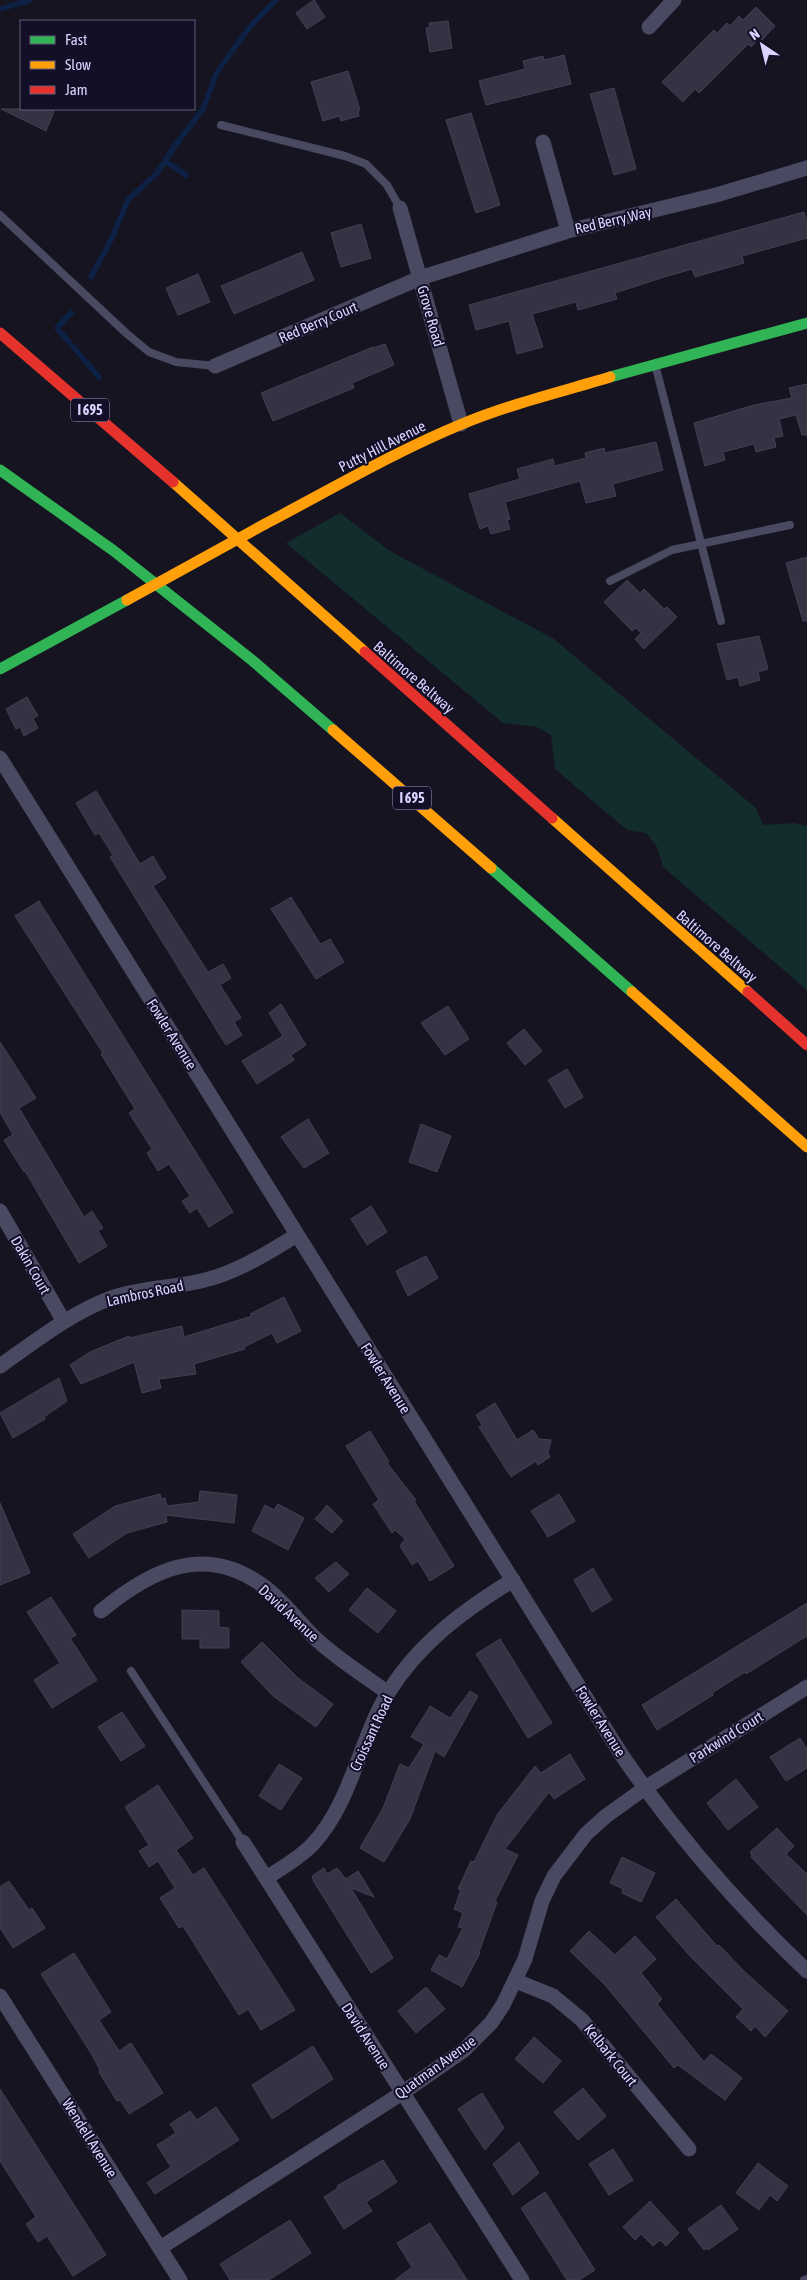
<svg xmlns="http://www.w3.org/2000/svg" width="807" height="2280" viewBox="0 0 807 2280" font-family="'Asap Condensed',sans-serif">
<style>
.green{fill:#132c2d}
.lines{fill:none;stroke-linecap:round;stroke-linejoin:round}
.stream{stroke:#0d2144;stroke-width:5.5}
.building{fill:#343243;stroke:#433f54}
.lane{stroke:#4a4962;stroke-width:8}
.street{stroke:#4a4962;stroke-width:15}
.fast{stroke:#30b455;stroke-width:11}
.slow{stroke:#ff9f0a;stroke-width:11}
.jam{stroke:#e5322d;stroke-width:11}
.slow-bridge{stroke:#ff9f0a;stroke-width:11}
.labels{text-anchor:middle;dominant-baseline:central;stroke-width:4;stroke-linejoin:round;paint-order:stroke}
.shield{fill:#130f26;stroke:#9e99be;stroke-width:1}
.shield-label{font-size:14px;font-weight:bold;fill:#d9d4ff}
.street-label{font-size:15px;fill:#d9d4ff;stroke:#130f26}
</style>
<rect width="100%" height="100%" fill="#161421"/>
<path class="green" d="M340,513L390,551L554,639L756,808L763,825L794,823L807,826V990L663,867L657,847L646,833L627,830L555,769L551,735L537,727L503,723L286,543Z"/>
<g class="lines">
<path class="stream" d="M0,9L30,0
M165,161L186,175
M91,277L111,240L128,200L158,172L174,147L203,109L217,72L249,28L276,0
M71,313L57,328L99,377"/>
</g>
<path class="building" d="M314,0L325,17L307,29L296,13Z
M756,7L775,26L762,40L760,38L751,47L748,44L699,93L695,89L683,102L662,82L714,30L717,33L727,23L730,26L739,16L743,20Z
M448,21L452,48L430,52L426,28L430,27L429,23Z
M564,55L571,84L486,105L479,81L525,69L523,61L543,56L544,60Z
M348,71L360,110L358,111L359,116L341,121L339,116L323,121L311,82Z
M614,88L636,169L614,175L590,94Z
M1,109H55L46,131Z
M471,113L500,205L476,213L446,120Z
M804,212L807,223V238L742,256L744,263L695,277L692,269L661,278L615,293L617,299L578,310L576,302L532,314L543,347L517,354L509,321L476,330L469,305Z
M361,224L371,258L341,267L331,233Z
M302,252L314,280L234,314L221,286Z
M198,274L210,302L178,315L166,288Z
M385,344L394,365L352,383L354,388L273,421L261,393L373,347V348Z
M807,384V435H802L796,415L779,419L783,436L774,438L776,447L756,452L754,444L723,452L725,460L705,466L694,423L754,405L792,398L789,388Z
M656,442L663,470L613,484L616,496L586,503L580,481L505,502L510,519L507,520L510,529L491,534L488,526L480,529L469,494L520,479L517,469L553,459L555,466L586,458L585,453L604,448L605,453Z
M807,557V621H803L786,563Z
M627,580L640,593L644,589L664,609L667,607L677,617L644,649L635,639L641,633L636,628L632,631L604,602Z
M759,636L768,669L758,672L760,680L740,686L738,677L727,680L717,644Z
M27,697L38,716L33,718L38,728L24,736L20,727L16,729L6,709Z
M96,791L140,864L153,856L166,878L153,886L208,972L223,964L231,978L220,985L241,1018L234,1022L242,1035L226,1045L110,857L113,855L99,833L95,835L76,803Z
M291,897L319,942L321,944L330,939L344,962L316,979L271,909Z
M39,901L233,1212L209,1227L197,1208L190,1213L182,1201L190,1196L169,1164L158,1171L147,1153L152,1149L129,1113L135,1109L101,1054L103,1053L15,916Z
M281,1004L306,1045L291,1055L294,1060L257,1084L242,1061L283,1036L269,1013Z
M448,1006L469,1039L445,1055L421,1023Z
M524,1029L542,1051L525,1065L507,1043Z
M0,1042L36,1098L19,1108L84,1217L92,1211L103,1228L98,1231L107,1246L79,1263L25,1171L24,1172L4,1140L13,1135L0,1112Z
M567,1069L583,1097L565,1108L548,1080Z
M308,1119L329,1153L304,1168L281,1137Z
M421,1124L451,1136L437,1172L409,1162Z
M371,1206L387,1232L367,1245L351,1219Z
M426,1256L438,1278L408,1296L396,1271Z
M284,1297L301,1331L277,1343L272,1333L244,1347L245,1349L194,1364L196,1374L159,1379L161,1388L142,1393L134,1362L81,1384L70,1365L90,1352L129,1336V1338L182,1326L184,1337L252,1316L250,1314Z
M59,1378L67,1401L44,1417L45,1419L13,1438L0,1413Z
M495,1403L517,1440L533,1430L539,1439L551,1440L548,1453L550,1457L538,1465L536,1461L511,1477L479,1427L482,1425L476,1415Z
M370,1431L389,1462L387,1463L416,1500L414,1501L454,1566L430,1581L418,1561L412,1565L400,1546L405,1539L395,1530L392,1533L373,1504L379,1500L346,1446Z
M200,1491L237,1495L234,1523L166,1515L167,1522L127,1533L89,1558L73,1534L115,1506L160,1494L161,1499L165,1498L167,1506L199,1502Z
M559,1494L575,1521L548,1537L531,1511Z
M0,1503L30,1573L0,1585Z
M278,1504L304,1518L288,1550L252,1531L265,1505L274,1510Z
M327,1505L343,1521L332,1533L315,1519Z
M336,1562L349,1574L329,1592L315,1578Z
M593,1568L612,1600L592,1612L574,1580Z
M367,1588L396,1611L378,1633L349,1610Z
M51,1597L76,1635L70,1638L97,1680L52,1708L34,1680L60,1663L27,1612Z
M807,1603V1636L746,1674L745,1672L712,1693L713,1695L657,1730L642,1705Z
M182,1610L219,1611V1627L229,1628V1648H200V1639H182Z
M500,1639L552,1723L528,1738L476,1654Z
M262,1642L298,1678L333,1704L316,1727L273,1696L241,1662Z
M470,1691L478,1696L444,1757L435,1751L410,1819L384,1862L360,1848L383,1808L400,1764L409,1768L424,1744L411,1737L430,1706L450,1718Z
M122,1712L145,1746L121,1761L98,1727Z
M800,1738L807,1749V1768L786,1781L770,1757Z
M570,1754L585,1779L554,1799L549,1792L505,1849L518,1855L495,1901L497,1902L479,1952L480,1953L462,1987L431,1970L439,1955L447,1959L463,1928L458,1927L463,1913L454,1909L461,1890L458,1889L471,1861L474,1862L497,1815L535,1766L541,1773Z
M279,1764L302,1778L281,1810L259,1796Z
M736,1779L758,1807L728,1830L707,1803Z
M158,1785L193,1838L176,1850L193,1875L204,1868L295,2010L261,2030L248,2009L239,2015L183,1926L179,1928L160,1898L175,1888L158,1861L149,1867L139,1851L149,1845L125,1807Z
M777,1828L794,1846L786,1854L807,1874V1915L751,1857L752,1855L750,1852Z
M622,1857L655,1873L641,1902L622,1893L623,1889L610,1883Z
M324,1868L327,1874L337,1868L346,1879L358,1871L374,1897L351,1888L393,1958L371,1973L314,1882L312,1876Z
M9,1881L29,1910L32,1908L45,1928L13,1948L0,1928V1887Z
M676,1899L717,1946L719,1945L744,1971L788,2011L765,2037L755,2026L751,2031L736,2017L743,2009L689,1955L656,1917Z
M589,1931L615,1955L635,1936L656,1959L641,1973L662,1999L657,2004L704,2062L711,2054L742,2078L725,2100L678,2065L674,2068L605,1985L570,1951Z
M74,1953L111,2012L99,2020L119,2051L131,2043L163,2093L129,2114L120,2100L117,2101L99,2072L100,2070L92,2055L41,1974Z
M426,1987L445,2009L416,2033L398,2011Z
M534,2037L561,2061L543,2083L515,2059Z
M313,2046L333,2079L272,2119L252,2085Z
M583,2088L606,2116L578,2140L554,2112Z
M0,2089L106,2255L73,2276L47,2236L38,2242L26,2224L36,2217L0,2161Z
M482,2093L504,2128L485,2150L458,2109Z
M216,2107L239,2140L155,2194L147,2183L171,2167L157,2145L176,2133L170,2124L190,2111L197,2120Z
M519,2142L539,2173L513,2195L493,2164Z
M613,2149L633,2180L609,2195L589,2164Z
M383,2160L397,2182L366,2202L372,2211L344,2229L324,2197L338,2188L337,2186Z
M758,2163L788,2186L777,2201L770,2195L759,2210L736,2193Z
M545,2192L595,2270L579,2280H567L521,2208Z
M650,2201L679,2233L666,2246L660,2240L653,2246L641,2234L635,2240L623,2227Z
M721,2205L738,2229L708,2250L707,2248L704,2250L688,2229Z
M290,2220L311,2253L269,2280H230L220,2264Z
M430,2223L455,2261L467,2280H395L412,2267L397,2243Z"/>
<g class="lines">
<path class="lane" d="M221,125L345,156L366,164L387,185L400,208
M0,215L126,333L149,352L176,362L215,366
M655,364L721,621
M610,581L672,550L790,525
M131,1671L243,1842
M804,2280L807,2279"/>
<path class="street" d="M649,27L674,0
M543,142L568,231
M400,208L461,424
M215,366L420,278L568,231L716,195L807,168
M0,758L621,1754C675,1833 737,1905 807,1971
M0,1211L63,1320
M0,1366C36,1341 69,1314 111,1298C139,1288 171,1288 201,1281C236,1273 266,1254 297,1235
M101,1611C152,1569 206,1542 266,1588C284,1602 299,1622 315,1638C337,1659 364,1675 388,1693
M243,1842L522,2280
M266,1878C282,1868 298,1859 312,1845C351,1804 359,1741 388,1693C419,1643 464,1610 513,1580
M516,1981L553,1996L582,2020L689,2149
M0,1996L180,2280
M160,2248L402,2093L464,2050L491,2023L503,2005L525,1959L542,1901L554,1876L586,1834L606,1816L645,1788L807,1687"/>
<path class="fast" d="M610,377L807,323
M0,470L114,551L253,661L333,730
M0,669L127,600
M491,868L632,992"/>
<path class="slow" d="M173,482L365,652
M265,524C330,490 394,452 462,424C510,404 561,392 610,377
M333,730L491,868
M552,818L748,992
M632,992L807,1147"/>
<path class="jam" d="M0,333L173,482
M365,652L552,818
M748,992L807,1045"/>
<path class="slow-bridge" d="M127,600L265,524"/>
</g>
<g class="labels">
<g class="shield">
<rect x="71" y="398.5" width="38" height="23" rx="4"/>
<rect x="393" y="786.5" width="38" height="23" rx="4"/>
</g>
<g class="shield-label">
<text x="90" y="410">I 695</text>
<text x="412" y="798">I 695</text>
</g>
<g class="street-label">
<text transform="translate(613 220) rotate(-13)">Red Berry Way</text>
<text transform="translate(431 316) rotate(74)">Grove Road</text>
<text transform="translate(318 322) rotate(-23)">Red Berry Court</text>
<text transform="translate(382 446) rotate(-27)">Putty Hill Avenue</text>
<text transform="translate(414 677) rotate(41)">Baltimore Beltway</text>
<text transform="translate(717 946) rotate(41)">Baltimore Beltway</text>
<text transform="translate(172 1034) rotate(58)">Fowler Avenue</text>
<text transform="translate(31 1265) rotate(60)">Dakin Court</text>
<text transform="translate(145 1293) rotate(-12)">Lambros Road</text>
<text transform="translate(386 1378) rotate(58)">Fowler Avenue</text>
<text transform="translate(289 1613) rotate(43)">David Avenue</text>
<text transform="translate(601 1721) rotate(58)">Fowler Avenue</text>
<text transform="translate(371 1733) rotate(-65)">Croissant Road</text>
<text transform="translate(726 1737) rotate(-32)">Parkwind Court</text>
<text transform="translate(366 2036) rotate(57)">David Avenue</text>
<text transform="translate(611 2055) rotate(51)">Kelbark Court</text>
<text transform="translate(435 2067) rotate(-36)">Quatman Avenue</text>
<text transform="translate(90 2138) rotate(58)">Wendell Avenue</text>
</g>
</g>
<rect x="20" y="20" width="175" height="90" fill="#130f26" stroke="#625e7d"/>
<rect x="30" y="36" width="25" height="8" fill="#30b455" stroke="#625e7d"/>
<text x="65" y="45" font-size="15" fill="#d9d4ff">Fast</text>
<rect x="30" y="61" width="25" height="8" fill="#ff9f0a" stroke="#625e7d"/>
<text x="65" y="70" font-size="15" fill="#d9d4ff">Slow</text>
<rect x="30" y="86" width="25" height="8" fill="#e5322d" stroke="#625e7d"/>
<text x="65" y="95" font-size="15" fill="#d9d4ff">Jam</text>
<g transform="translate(762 45) rotate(325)" stroke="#130f26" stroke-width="4" paint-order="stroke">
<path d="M0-4L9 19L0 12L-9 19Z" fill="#d9d4ff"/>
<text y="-8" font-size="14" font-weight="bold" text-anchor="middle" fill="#d9d4ff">N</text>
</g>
</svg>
